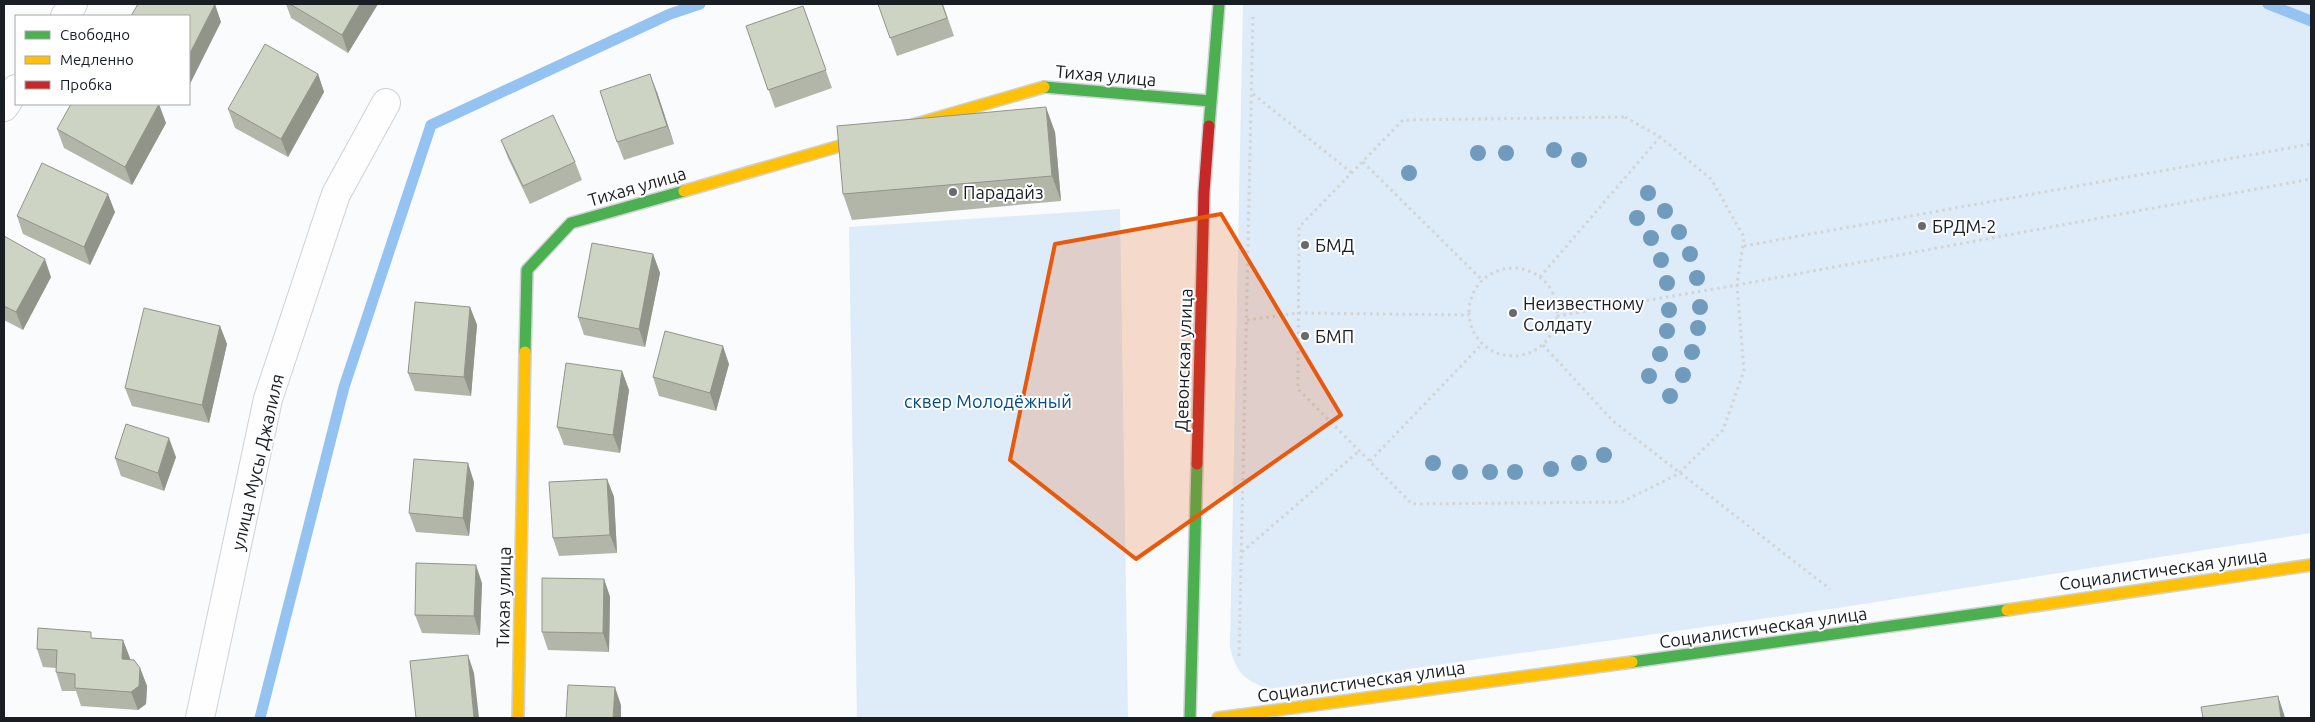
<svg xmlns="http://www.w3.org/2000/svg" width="2315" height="722" viewBox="0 0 2315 722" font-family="Ubuntu,sans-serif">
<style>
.green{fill:#deebf9}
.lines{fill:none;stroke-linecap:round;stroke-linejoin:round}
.stream{stroke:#94c2f1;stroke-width:11}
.street-casing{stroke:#cfd2d5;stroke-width:30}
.fast-casing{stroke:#cfd2d5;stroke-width:14}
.slow-casing{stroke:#cfd2d5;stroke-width:14}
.jam-casing{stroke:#cfd2d5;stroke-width:14}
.path{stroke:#d3d4d5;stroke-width:3;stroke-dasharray:2.5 4;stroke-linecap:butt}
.street{stroke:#fefeff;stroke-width:28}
.fast{stroke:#4caf50;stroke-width:11}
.slow{stroke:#ffc107;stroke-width:11}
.jam{stroke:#c62828;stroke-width:11}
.tree{fill:#709bbd}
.wall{fill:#b1b6a9}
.shaded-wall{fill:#909489}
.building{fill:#ced4c4;stroke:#909489}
.marked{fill:#e8590c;fill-opacity:0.2;stroke:#e8590c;stroke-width:4;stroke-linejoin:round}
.poi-dot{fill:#676b70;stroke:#fff;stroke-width:2}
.labels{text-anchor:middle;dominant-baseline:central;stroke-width:4;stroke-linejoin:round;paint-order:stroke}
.street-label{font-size:18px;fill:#191e24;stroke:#fff}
.poi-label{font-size:18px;fill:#191e24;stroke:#fff;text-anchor:start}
.park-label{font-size:18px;fill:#004d89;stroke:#fff}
</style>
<rect width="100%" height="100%" fill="#f9fbfd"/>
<path class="green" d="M1243,4H2311V533L1844,607L1269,689C1244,680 1236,673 1230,647Z
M1120,209L1128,718H857L849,227Z"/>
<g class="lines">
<path class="stream" d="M2268,4L2311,21
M260,718L344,387L431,125L670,14L700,4"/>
<g class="street-casing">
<path id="street" d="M65,16L73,4
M4,107L16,89
M200,718L268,399L336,194L386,103"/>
</g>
<g class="fast-casing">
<path id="fast" d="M1044,87L1211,101
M1209,126L1219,4
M525,352L527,270L571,223L684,191
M1632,662L2007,610
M1190,718L1197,464"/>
</g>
<g class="slow-casing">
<path id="slow" d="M684,191L1044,87
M2007,610L2311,565
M518,718L525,352
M1218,718L1632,662"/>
</g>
<g class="jam-casing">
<path id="jam" d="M1197,464L1204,192L1209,126"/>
</g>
<path class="path" d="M1253,94L1352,173
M1625,117L1660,137L1711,179L1744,237L1737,285L1744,371L1723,430L1678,474L1622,502L1412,504L1298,389L1299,227L1403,120Z
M1363,162L1482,280
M1744,246L2311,144
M1469 312a44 44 0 1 1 88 0a44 44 0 1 1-88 0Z
M1540,277L1660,137
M1557,316L1737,285L2311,179
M1247,320L1298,313L1469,315
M1543,345L1613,421L1830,589
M1370,461L1482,344
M1242,552L1359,451
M1239,656L1253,17"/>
<use href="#street" class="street"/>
<use href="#fast" class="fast"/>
<use href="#slow" class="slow"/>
<use href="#jam" class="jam"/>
</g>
<g class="tree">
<circle cx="1554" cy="150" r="8"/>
<circle cx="1478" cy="153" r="8"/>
<circle cx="1506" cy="153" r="8"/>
<circle cx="1579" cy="160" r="8"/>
<circle cx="1409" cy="173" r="8"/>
<circle cx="1648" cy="193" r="8"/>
<circle cx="1665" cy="211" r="8"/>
<circle cx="1637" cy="218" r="8"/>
<circle cx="1679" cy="232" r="8"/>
<circle cx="1651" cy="238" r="8"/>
<circle cx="1690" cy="254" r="8"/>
<circle cx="1661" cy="260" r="8"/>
<circle cx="1697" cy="278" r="8"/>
<circle cx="1667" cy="283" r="8"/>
<circle cx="1700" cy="307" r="8"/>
<circle cx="1669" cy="310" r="8"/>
<circle cx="1698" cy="328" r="8"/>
<circle cx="1667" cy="331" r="8"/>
<circle cx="1692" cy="352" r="8"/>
<circle cx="1660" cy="354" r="8"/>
<circle cx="1683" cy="375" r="8"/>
<circle cx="1649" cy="376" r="8"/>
<circle cx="1670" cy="396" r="8"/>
<circle cx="1604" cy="455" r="8"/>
<circle cx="1433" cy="463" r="8"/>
<circle cx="1579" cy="463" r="8"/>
<circle cx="1551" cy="469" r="8"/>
<circle cx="1460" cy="472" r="8"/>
<circle cx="1490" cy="472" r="8"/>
<circle cx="1515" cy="472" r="8"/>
</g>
<path class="wall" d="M286,4H378L348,53L291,18Z
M878,4H943L954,36L897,56Z
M803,6L832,88L775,108L746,26Z
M318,74L324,92L288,157L235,128L228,109Z
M657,92L674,144L624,160L617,142Z
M166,123L132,185L64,148L57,129Z
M1055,132L1061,201L852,220L843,194Z
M501,140L575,162L582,180L530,204L508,158Z
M115,212L90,265L23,234L17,216Z
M4,236L51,277L23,330L4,320Z
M653,254L660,273L645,347L584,335L578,317Z
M470,307L477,325L471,396L415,391L408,373Z
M220,326L227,344L209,423L132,406L125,388Z
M729,364L716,411L659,396L653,377Z
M622,371L629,390L620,453L564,445L557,427Z
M176,457L164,491L121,476L115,458Z
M607,479L614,497L617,553L559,556L553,538Z
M474,482L469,536L416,532L409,513Z
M604,579L610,597L609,652L548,650L542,632Z
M482,583L480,635L422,633L415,615Z
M93,638L123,640L130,660L140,668L147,686L146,704L138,710L81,706L76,691H62L56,672V668L43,667L37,649Z"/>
<path class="shaded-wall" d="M215,4L221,22L189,86V55Z
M360,4H378L348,53L342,35Z
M318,74L324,92L288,157L281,139Z
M650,74L657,92L674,144L667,126Z
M159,104L166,123L132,185L125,167Z
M1046,107L1055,132L1061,201L1052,176Z
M108,194L115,212L90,265L84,247Z
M653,254L660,273L645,347L639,329Z
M45,259L51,277L23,330L16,312Z
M470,307L477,325L471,396L464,377Z
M220,326L227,344L209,423L202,405Z
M723,346L729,364L716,411L710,393Z
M622,371L629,390L620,453L613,435Z
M169,438L176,457L164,491L158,473Z
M468,463L474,482L469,536L463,518Z
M607,479L614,497L617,553L610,535Z
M476,565L482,583L480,635L474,616Z
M604,579L610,597L609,652L603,633Z
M123,640L130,658L128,677L122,659Z
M468,655L474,673L479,718H474Z
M140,668L147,686L146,704L138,710L131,692Z
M615,687L621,705V718H613Z
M2278,696L2284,714L2285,718H2281Z"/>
<path class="building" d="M138,4H215L189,55V16H131Z
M290,4H360L342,35Z
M878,4H942L947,18L890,38Z
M803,6L826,70L768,90L746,26Z
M265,44L318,74L281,139L228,109Z
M650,74L667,126L617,142L600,91Z
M71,104H159L125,167L57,129Z
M1046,107L1052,176L843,194L837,126Z
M553,115L575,162L523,186L501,140Z
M42,163L108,194L84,247L17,216Z
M4,236L45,259L16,312L4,306Z
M592,243L653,254L639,329L578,317Z
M415,302L470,307L464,377L408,373Z
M144,308L220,326L202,405L125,388Z
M665,331L723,346L710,393L653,377Z
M566,363L622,371L613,435L557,427Z
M126,424L169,438L158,473L115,458Z
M414,459L468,463L463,518L409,513Z
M607,479L610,535L553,538L549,482Z
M416,563L476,565L474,616L415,615Z
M542,578L604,579L603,633L542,632Z
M38,628L91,632V638L123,640L122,659L134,660L140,668L139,686L131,692L75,688V674L56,672L57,650L37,649Z
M468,655L474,718H416L410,661Z
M568,685L615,687L613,718H566Z
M2278,696L2281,718H2203L2201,707Z"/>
<path class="marked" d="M1221,214L1341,415L1136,559L1010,460L1055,244Z"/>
<g class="poi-dot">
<circle cx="953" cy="192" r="5"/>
<circle cx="1922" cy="226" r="5"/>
<circle cx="1305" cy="245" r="5"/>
<circle cx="1513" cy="313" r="5"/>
<circle cx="1305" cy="336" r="5"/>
</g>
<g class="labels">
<g class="street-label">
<text transform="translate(1106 75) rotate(5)">Тихая улица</text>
<text transform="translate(637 186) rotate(-16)">Тихая улица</text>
<text transform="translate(1183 360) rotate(-88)">Девонская улица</text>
<text transform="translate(257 462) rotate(-77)">улица Мусы Джалиля</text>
<text transform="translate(2163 569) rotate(-8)">Социалистическая улица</text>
<text transform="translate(503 597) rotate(-89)">Тихая улица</text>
<text transform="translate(1763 627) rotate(-8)">Социалистическая улица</text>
<text transform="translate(1361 681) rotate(-8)">Социалистическая улица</text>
</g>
<g class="poi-label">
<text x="963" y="192">Парадайз</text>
<text x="1932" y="226">БРДМ-2</text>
<text x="1315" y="245">БМД</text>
<text x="1523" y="303">Неизвестному<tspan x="1523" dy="21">Солдату</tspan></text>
<text x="1315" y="336">БМП</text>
</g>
<g class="park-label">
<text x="988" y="401">сквер Молодёжный</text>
</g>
</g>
<rect width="2315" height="722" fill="none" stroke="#191e24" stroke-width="10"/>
<rect x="15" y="15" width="175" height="90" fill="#ffffff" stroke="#a3a5a7"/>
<rect x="25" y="31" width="25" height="8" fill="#4caf50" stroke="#a3a5a7"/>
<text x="60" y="40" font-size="15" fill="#191e24">Свободно</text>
<rect x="25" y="56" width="25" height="8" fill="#ffc107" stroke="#a3a5a7"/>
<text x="60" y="65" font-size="15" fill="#191e24">Медленно</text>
<rect x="25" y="81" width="25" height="8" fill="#c62828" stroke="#a3a5a7"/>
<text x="60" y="90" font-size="15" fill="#191e24">Пробка</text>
</svg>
